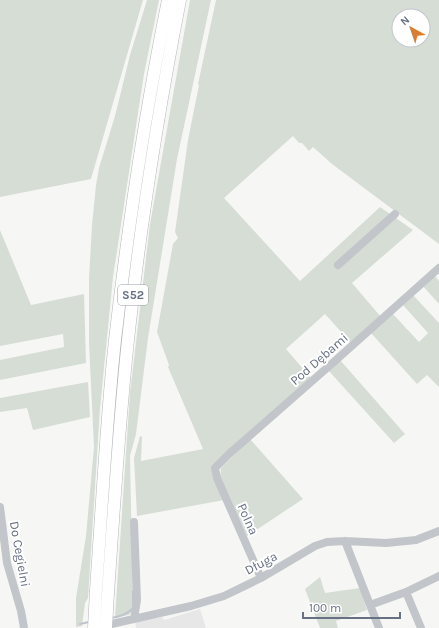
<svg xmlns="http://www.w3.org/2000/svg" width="439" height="628" viewBox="0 0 439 628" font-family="Karla,sans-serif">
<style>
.built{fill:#e7e7e7}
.green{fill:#d6ddd5;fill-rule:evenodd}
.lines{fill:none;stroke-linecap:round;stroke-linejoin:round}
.stream{stroke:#bfc5cc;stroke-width:2}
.highway-casing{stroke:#b5b7bb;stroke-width:13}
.minor{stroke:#c2c5c9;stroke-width:8}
.highway{stroke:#fff;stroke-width:12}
.highway-bridge-casing{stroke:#b5b7bb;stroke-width:13;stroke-linecap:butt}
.highway-bridge{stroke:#fff;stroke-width:12}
.labels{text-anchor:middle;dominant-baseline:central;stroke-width:4;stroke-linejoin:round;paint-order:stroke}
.shield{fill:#fff;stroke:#959ca8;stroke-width:1}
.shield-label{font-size:12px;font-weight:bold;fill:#677183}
.street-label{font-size:13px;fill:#677183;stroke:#fff}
</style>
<rect width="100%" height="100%" fill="#f6f7f4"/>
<path class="built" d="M200,609L206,628H136L135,622L162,617L164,620Z"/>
<path class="green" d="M0,0H143L91,179L0,197Z
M147,0H159L144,74L113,277L100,408L88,598L85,603L82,626L76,627V598L86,536L94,447L89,343V279L92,225L96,185L99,168L115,116L130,55Z
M190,0H211L177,159L148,338L136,434L130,456L133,610L129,615L115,617L130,393L150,224Z
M216,0H439V244L332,164L313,147L309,151L302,143H299L293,136L224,198L300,281L380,207L413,230L352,283L381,317L351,343L325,314L286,349L311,378L215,467L224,500L137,516L134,458L140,436L142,437L141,461L203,449L168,367L169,365L157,332L173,244L178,238L175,232L188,140L199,85L198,84ZM399,16H423V40H399Z
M0,230L31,305L84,294L86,363L0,380V360L64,347L63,334L0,346Z
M435,276L439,281V304L422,285Z
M412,294L439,323V387L427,375L417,384L371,333L392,313L419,342L428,333L402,304Z
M340,360L405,434L394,443L328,370Z
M88,382L90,417L33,430L27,408L0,412V398Z
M250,439L303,499L247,536L220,478L221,468Z
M320,577L325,593L360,588L367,610L336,621L338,628H320L305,589Z"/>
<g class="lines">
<path class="stream" d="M133,591V604
M111,618C119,617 126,615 132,609
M80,624L89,622"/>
<g class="highway-casing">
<path id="highway" d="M96,590C102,507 106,423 115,340C128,226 145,113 168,0
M108,593C114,508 119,424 128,340C140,226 158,113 180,0"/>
</g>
<path class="minor" d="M338,265L395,214
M0,507L7,563L21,611L24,628
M134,522L137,600L134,619
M345,541L379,628
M261,578L217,478L215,468L229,454L336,360L439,268
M406,592L421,628
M370,605L406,592L439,576
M103,626L191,606L224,596L261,578L315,546L327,542L345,541L386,543L416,540L439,531"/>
<use href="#highway" class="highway"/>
<g class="highway-bridge-casing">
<path id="highway-bridge" d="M94,628L96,590
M106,628L108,593"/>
</g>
<use href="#highway-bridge" class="highway-bridge"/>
</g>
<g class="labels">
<rect class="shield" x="118" y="285" width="30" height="20" rx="3"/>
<g class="shield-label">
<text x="133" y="295">S52</text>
</g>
<g class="street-label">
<text transform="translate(319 359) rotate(-41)">Pod Dębami</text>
<text transform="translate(248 519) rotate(66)">Polna</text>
<text transform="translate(20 554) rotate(80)">Do Cegielni</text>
<text transform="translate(261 563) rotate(-28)">Długa</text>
</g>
</g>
<g transform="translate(411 28) rotate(320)"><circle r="19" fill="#ffffff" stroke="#c2c6cd"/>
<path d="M0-3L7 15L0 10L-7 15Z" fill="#d87d32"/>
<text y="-6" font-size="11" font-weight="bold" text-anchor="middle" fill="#677183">N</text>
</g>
<path d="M303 612v6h97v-6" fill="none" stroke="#677183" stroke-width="2"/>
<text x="309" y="612" font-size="12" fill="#677183" stroke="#ffffff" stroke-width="3" paint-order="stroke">100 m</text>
</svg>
